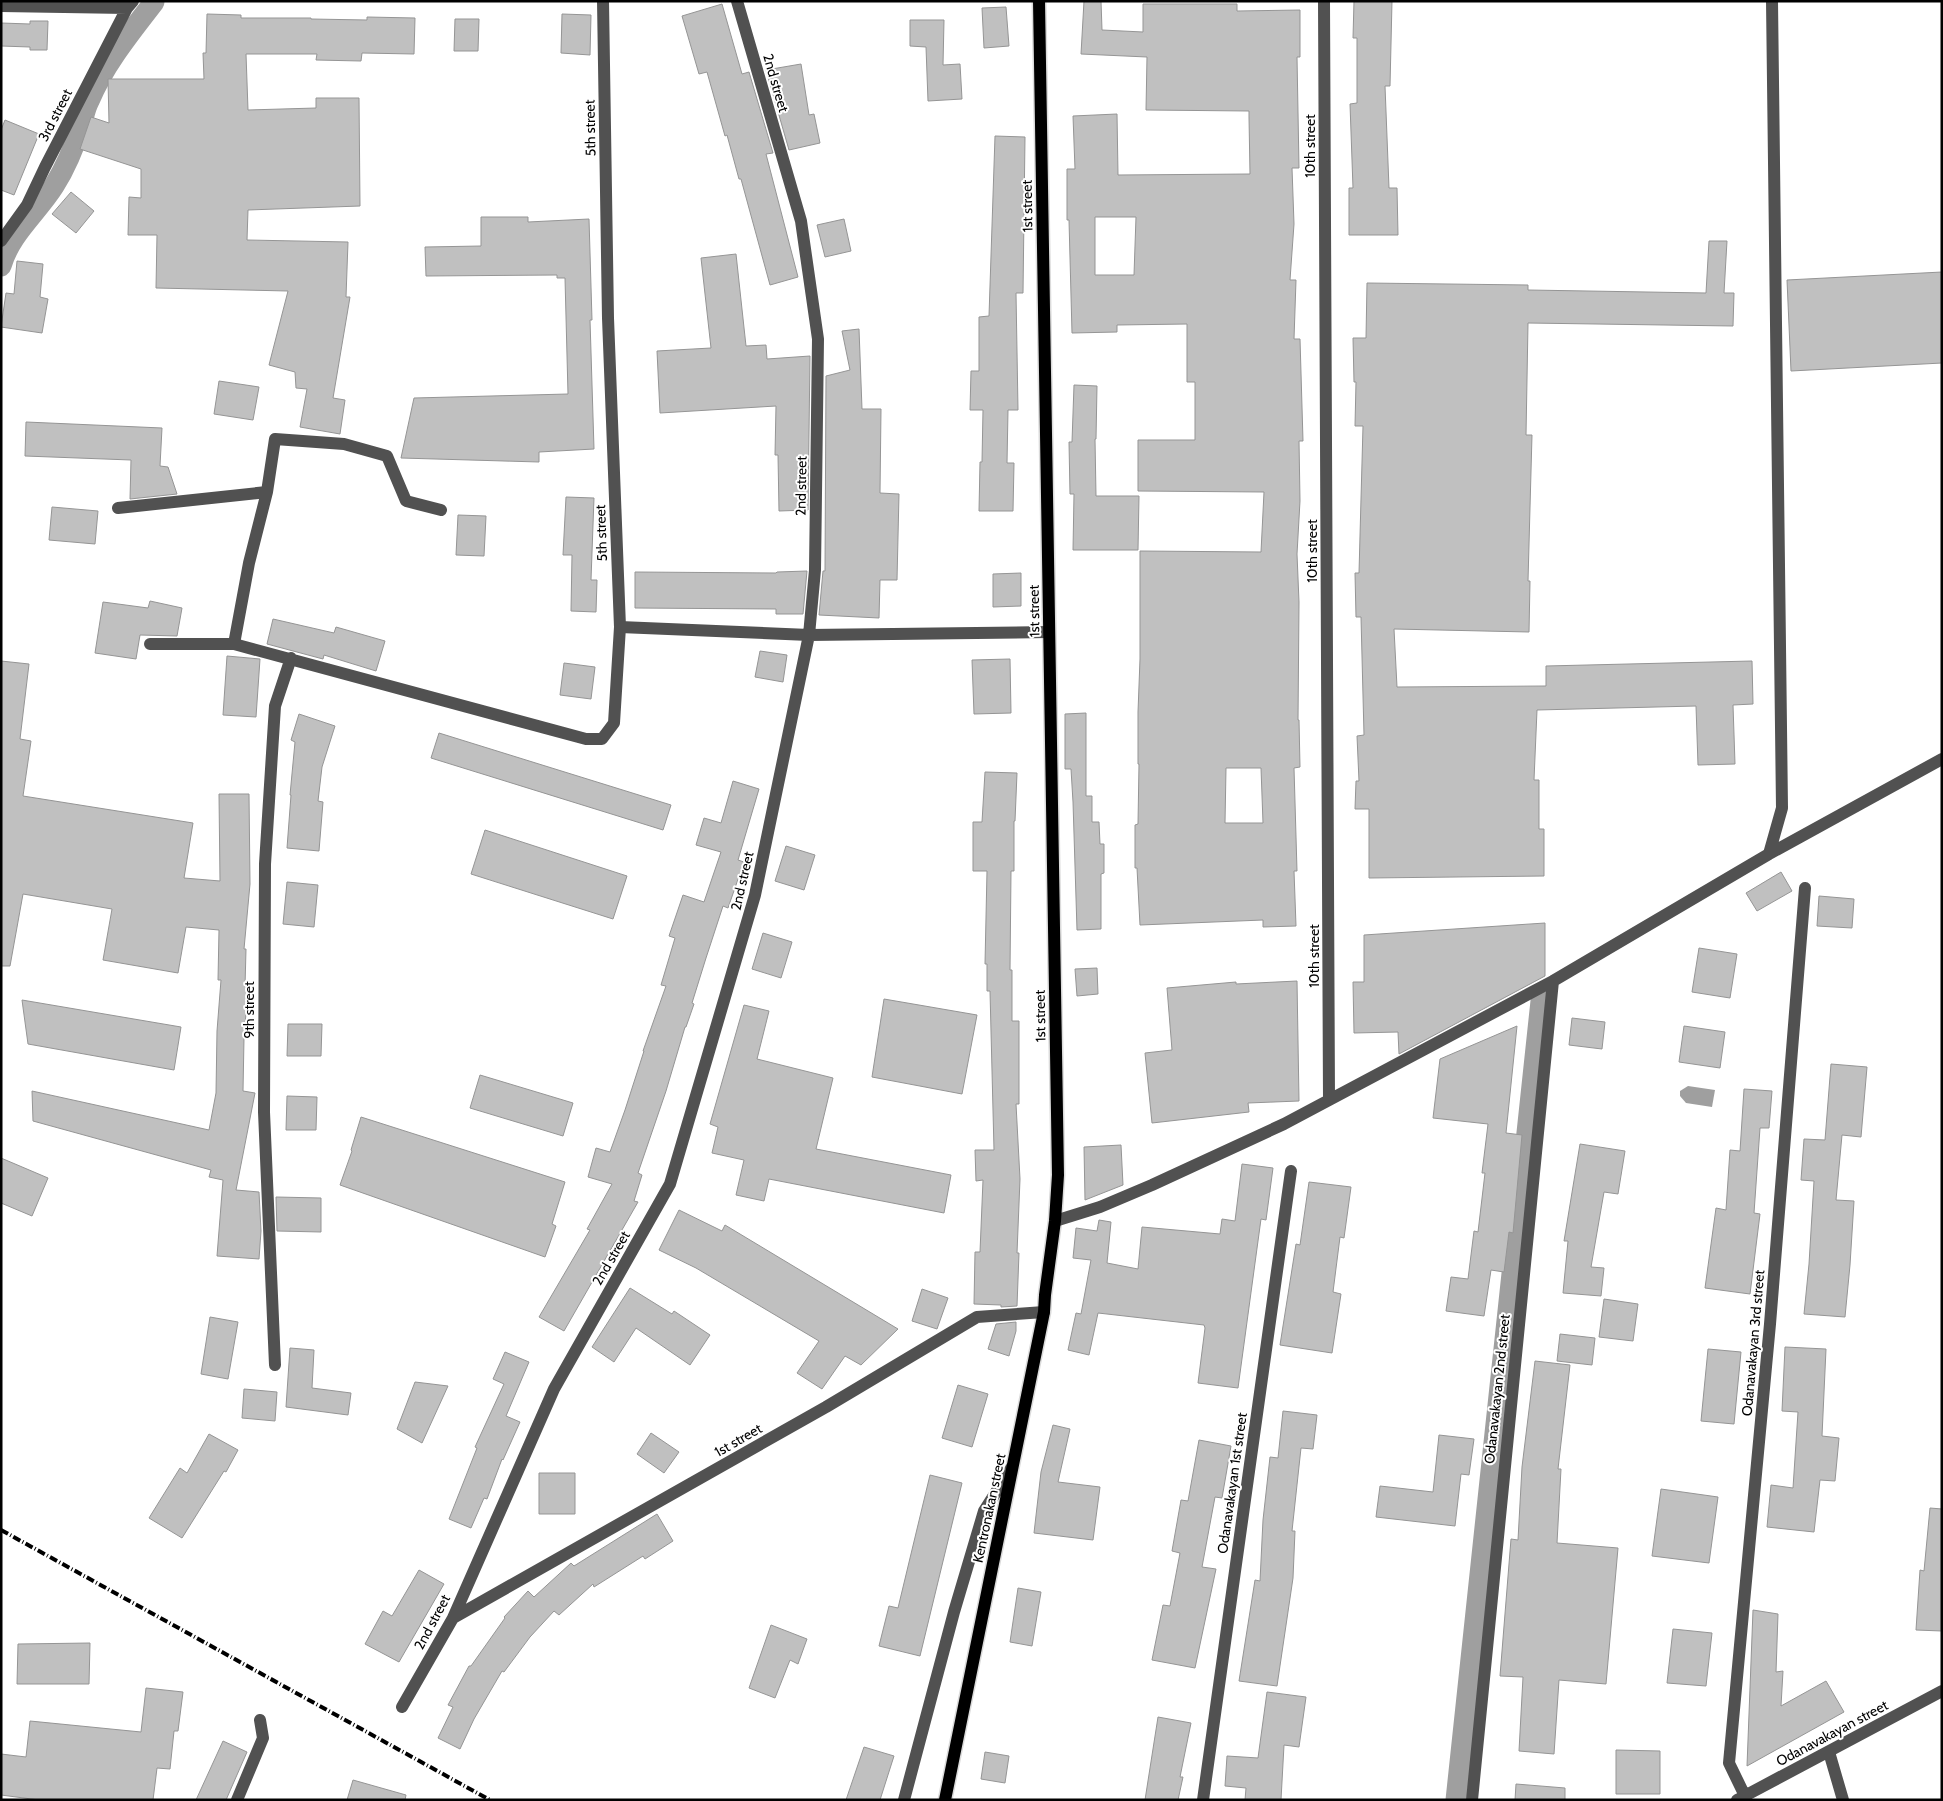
<svg xmlns="http://www.w3.org/2000/svg" width="1943" height="1801" viewBox="0 0 1943 1801" font-family="Cabin,sans-serif">
<style>
.water{fill:#9f9f9f}
.lines{fill:none;stroke-linecap:round;stroke-linejoin:round}
.canal{stroke:#9f9f9f;stroke-width:21}
.building{fill:#c0c0c0;stroke:#959595;fill-rule:evenodd}
.major-casing{stroke:#dbdbdb;stroke-width:15}
.minor{stroke:#515151;stroke-width:12}
.major{stroke:#000;stroke-width:12}
.rail{stroke:#000;stroke-width:4;stroke-dasharray:8 2.5 1 2.5;stroke-linecap:butt}
.labels{text-anchor:middle;dominant-baseline:central;stroke-width:4;stroke-linejoin:round;paint-order:stroke}
.street-label{font-size:14px;fill:#000;stroke:#fff}
</style>
<rect width="100%" height="100%" fill="#fff"/>
<path class="water" d="M1688,1086L1715,1090L1712,1107L1686,1103L1680,1096V1091Z"/>
<g class="lines">
<path class="canal" d="M1,266C10,234 37,213 54,186C66,167 75,145 82,123C84,116 85,108 89,101C104,65 130,33 154,2
M1456,1800L1541,1001"/>
</g>
<path class="building" d="M1084,1H1101L1102,30L1143,32V4H1237V11L1300,10V57H1297L1299,168H1292L1294,224L1290,280H1296L1294,339H1300L1303,441H1299L1300,501L1297,554L1299,602L1298,720H1299L1300,767L1294,768L1297,871H1294L1296,926L1263,927V920L1140,925L1137,868H1135V825L1138,824L1139,764H1138V712L1140,659V551L1261,552L1264,492L1138,491V440H1195V382H1187V324L1117,325V332L1072,333L1069,220H1067V169H1075L1073,116L1117,114L1118,175L1250,174L1249,117V111L1146,110L1147,57L1081,54ZM1095,217H1136L1134,275H1095ZM1226,768H1261L1263,823H1225Z
M1354,1H1392L1390,86H1385L1389,188H1397L1398,235H1349V188H1353L1350,104L1357,103V38H1353Z
M722,4L742,74L749,72L773,153L766,154L798,277L770,285L741,179H739L727,135L725,136L707,72L699,74L682,16Z
M1006,7L1009,46L984,48L982,8Z
M207,14L241,15V18H311V19L367,20V17L415,18L414,54L362,53L361,61L316,60L317,54H246L248,110L316,108V98H359L360,206L248,210L247,240L348,242L346,297H350L333,398L345,400L340,434L300,427L307,389L296,388L295,372L269,365L288,291L156,288L157,235H128L129,197L141,198V169L80,149L91,117L109,123L108,79H204L203,53H206Z
M562,14L591,15L590,55L561,53Z
M455,19H479L478,51H454Z
M910,20H944L943,65L960,64L962,99L928,101L926,47L910,46Z
M30,21H48L47,50H30V47L1,46V23L30,24Z
M801,64L809,115L814,114L820,143L789,150L766,70Z
M5,120L39,134L14,195L1,190V130Z
M995,136L1025,137L1023,293H1016L1018,410H1008L1007,463H1014L1013,511H979L980,462H982L983,410H970L971,371H979V317L989,316Z
M71,192L94,211L76,233L52,214Z
M481,217H528V222L589,219L592,320H590L594,449L539,452V462L401,458L414,398L568,394L565,278H557V275L426,276L425,247L481,246Z
M844,219L851,251L825,257L817,225Z
M1709,241H1727L1724,293H1734L1733,326L1528,323L1526,435H1532L1528,581H1530L1529,632L1394,629L1397,687L1546,686V666L1752,661L1753,704L1733,705L1735,764L1698,765L1696,706L1537,710L1534,780H1539V829H1544V876L1369,878V809H1355L1356,781H1359L1357,736L1364,735L1361,617H1356L1355,573H1359L1363,426H1355L1356,382H1354L1353,338H1366L1367,283L1528,285V290L1706,293Z
M736,254L746,346L766,345L767,359L810,356L808,510L779,511L778,455H775L776,406L660,413L657,351L711,348L701,258Z
M17,261L43,264L40,297L48,299L42,333L1,327L6,293L14,294Z
M1942,272V363L1791,371L1787,280Z
M859,329L862,409H881L880,493L899,494L897,580H880L879,618L819,615L823,571H825L826,376L850,370L842,331Z
M219,381L259,387L253,420L214,414Z
M1074,385L1097,386L1096,439H1095L1096,496H1139L1138,550H1073L1074,494H1070L1069,442H1072Z
M26,422L162,428L160,466L168,467L177,494L130,499L131,460L25,456Z
M566,497L594,498L591,580H597L596,612L571,611L572,555H563Z
M52,507L98,511L95,544L49,540Z
M458,515L486,516L484,556L456,555Z
M807,571L803,614H776V609L635,608V572L776,573L777,572Z
M1021,573V606L993,607V574Z
M150,601L182,608L177,636L140,635L136,659L95,653L103,602L148,608Z
M273,619L334,633L336,627L385,641L376,671L324,655L323,659L267,644Z
M760,651L787,655L783,682L755,677Z
M227,656L260,659L256,717L223,715Z
M1010,659L1011,713L974,714L972,660Z
M1,661L29,664L20,739L31,741L23,796L193,823L184,878L220,881L219,794H249L250,884L244,949H246L245,987L248,988L244,1038L243,1091L255,1093L236,1190L259,1192L261,1231L259,1259L217,1256L223,1180L209,1177L211,1170L33,1121L32,1091L209,1130L216,1093L217,1031L221,980H218L219,930L186,927L178,973L103,960L112,909L23,894L10,966H1Z
M564,663L595,667L591,699L560,695Z
M1086,713V796H1092V822H1099L1100,844H1104V873L1101,874V929L1077,930L1073,802L1071,769H1065V714Z
M299,714L335,726L322,767L318,801L323,802L319,851L287,848L291,795H290L295,742L291,740Z
M439,733L671,805L663,830L431,758Z
M985,772L1017,773L1015,821H1014V871H1011L1010,970H1012V1021H1019V1104H1016L1020,1179L1017,1253H1019L1017,1306L1001,1307V1305L974,1304L975,1252H980L983,1180L976,1181L975,1150H994L990,991H987V964H985L987,871H973V822H982Z
M733,781L759,789L738,860L744,862L728,908L723,906L706,958L692,1003L694,1004L686,1027H685L666,1091L638,1173L642,1175L634,1201L638,1202L564,1331L539,1317L590,1230L587,1229L612,1184L588,1177L596,1148L610,1152L625,1110L644,1051H643L666,986L661,985L675,938L669,936L683,895L704,902L721,852L696,845L704,818L721,823Z
M485,830L627,876L613,919L471,874Z
M786,846L815,855L804,890L775,881Z
M1781,872L1792,891L1757,911L1746,893Z
M287,882L318,885L314,927L283,924Z
M1819,896L1854,899L1852,928L1817,926Z
M1545,923V976L1399,1054L1398,1032L1354,1033L1353,982H1364V935Z
M763,933L792,942L781,978L752,969Z
M1699,948L1737,954L1730,998L1692,992Z
M1097,968L1098,994L1077,996L1075,969Z
M1297,981L1299,1101L1248,1103L1249,1112L1152,1123L1145,1053L1172,1050L1167,988L1236,982V984Z
M884,999L977,1015L962,1094L872,1077Z
M22,1000L181,1027L174,1070L28,1044Z
M744,1005L769,1011L757,1059L833,1078L816,1149L951,1175L944,1213L769,1179L764,1201L736,1195L744,1160L712,1153L718,1127L710,1124Z
M1572,1018L1605,1022L1602,1049L1569,1045Z
M288,1024H322L321,1056H287Z
M1517,1026L1506,1133L1522,1135L1513,1233L1509,1232L1504,1272L1491,1270L1484,1316L1446,1311L1451,1277L1468,1279L1474,1231L1478,1232L1485,1173H1482L1488,1124L1433,1118L1440,1059Z
M1684,1026L1725,1032L1720,1068L1679,1062Z
M1831,1064L1867,1067L1861,1137L1842,1135L1836,1200L1854,1201L1850,1265L1845,1317L1804,1314L1809,1264L1814,1181L1801,1180L1804,1139L1825,1140Z
M480,1075L573,1103L563,1136L470,1108Z
M1744,1089L1772,1091L1769,1128H1760L1754,1213L1760,1214L1750,1294L1705,1288L1716,1208L1726,1210L1730,1150L1740,1151Z
M287,1096L317,1097L316,1130H286Z
M361,1117L565,1182L552,1224L556,1226L545,1257L340,1185L352,1151L351,1150Z
M1580,1144L1625,1151L1618,1194L1604,1192L1591,1267L1604,1268L1601,1296L1563,1293L1568,1241H1564Z
M1121,1145L1123,1185L1085,1200L1084,1147Z
M1,1158L48,1178L32,1216L1,1203Z
M1242,1164L1273,1168L1266,1220L1261,1219L1238,1388L1198,1383L1205,1328L1204,1325L1098,1313L1089,1355L1068,1350L1076,1313L1081,1314L1091,1260L1073,1258L1076,1228L1097,1231L1099,1220L1111,1222L1107,1263L1138,1269L1142,1227L1220,1234L1222,1219L1235,1221Z
M1309,1182L1351,1187L1344,1238L1340,1237L1333,1292L1341,1294L1332,1353L1280,1345L1296,1244L1300,1245Z
M276,1197L321,1198V1232L277,1231Z
M679,1210L722,1231L725,1225L898,1329L861,1365L845,1356L822,1389L797,1373L819,1341L696,1268L659,1250Z
M630,1288L672,1314L674,1311L710,1335L690,1365L636,1328L614,1362L592,1347Z
M922,1289L948,1298L937,1329L912,1321Z
M1604,1299L1638,1304L1633,1341L1599,1337Z
M210,1317L238,1322L228,1379L201,1374Z
M1016,1322V1331L1009,1356L988,1349L996,1324Z
M1560,1334L1595,1338L1592,1365L1557,1361Z
M1785,1347L1826,1349L1822,1436L1839,1438L1835,1481L1820,1480L1814,1532L1767,1527L1771,1485L1793,1488L1798,1412L1782,1411Z
M290,1348L314,1350L312,1388L351,1393L348,1415L286,1407Z
M1708,1349L1741,1352L1734,1424L1701,1421Z
M505,1352L529,1362L506,1416L520,1422L503,1460L502,1459L487,1499L484,1498L471,1528L449,1519L477,1448L475,1447L504,1384L493,1379Z
M1535,1361L1570,1365L1558,1469H1561L1557,1543L1618,1548L1606,1684L1559,1680L1554,1754L1519,1751L1523,1677L1500,1676L1511,1539L1518,1540L1522,1467Z
M415,1382L448,1386L422,1443L397,1429Z
M958,1385L988,1394L972,1447L942,1438Z
M244,1389L277,1392L275,1421L242,1418Z
M1283,1411L1317,1415L1313,1449L1301,1448L1292,1531H1295L1293,1578L1277,1686L1239,1681L1255,1580L1260,1581L1263,1520L1270,1457L1278,1458Z
M1053,1425L1070,1429L1058,1482L1100,1487L1093,1540L1034,1533L1041,1472Z
M651,1433L679,1452L664,1473L637,1454Z
M209,1434L238,1450L226,1472L224,1471L182,1538L149,1518L180,1468L187,1473Z
M1439,1435L1474,1439L1469,1475L1461,1474L1455,1526L1376,1517L1380,1486L1433,1492Z
M1199,1440L1231,1446L1222,1498L1215,1497L1202,1567L1216,1569L1195,1668L1152,1660L1163,1605L1170,1606L1180,1553L1172,1551L1181,1500L1188,1501Z
M539,1473H575V1514H539Z
M930,1475L962,1483L920,1656L879,1646L889,1606L898,1608Z
M1661,1489L1718,1497L1709,1563L1652,1556Z
M1930,1508L1942,1509V1631L1916,1630L1920,1570L1924,1571Z
M657,1514L673,1541L645,1559L643,1556L594,1587L593,1584L559,1615L554,1611L530,1637L504,1672L502,1671L474,1719L460,1749L438,1738L453,1707L448,1705L469,1666H471L505,1618L504,1617L528,1591L534,1597L571,1563L574,1566Z
M419,1570L444,1584L399,1662L365,1644L383,1611L392,1616Z
M1018,1588L1041,1592L1032,1646L1010,1642Z
M1753,1610L1778,1614L1776,1672L1783,1671L1781,1706L1826,1681L1844,1712L1747,1766Z
M771,1625L807,1639L798,1664L790,1660L775,1698L749,1688Z
M1673,1629L1712,1633L1706,1686L1667,1683Z
M90,1643L89,1684H17L18,1644Z
M146,1688L183,1692L178,1731H174L170,1769L157,1768L153,1800H39L1,1795V1754L26,1757L30,1721L141,1732Z
M1267,1692L1306,1697L1299,1747L1284,1745L1281,1800H1245L1246,1788L1225,1786L1227,1756L1258,1758Z
M1158,1717L1191,1723L1180,1777H1183L1178,1800H1145Z
M223,1741L247,1752L226,1800H196Z
M864,1747L894,1756L880,1800H846Z
M1616,1750L1660,1751V1794H1616Z
M985,1752L1009,1756L1005,1783L981,1779Z
M353,1780L406,1795L405,1800H347Z
M1516,1784L1565,1788V1800H1515Z"/>
<g class="lines">
<g class="major-casing">
<path id="major" d="M945,1800L1044,1312L1045,1295L1055,1221L1058,1175L1039,1"/>
</g>
<path class="minor" d="M1324,1L1329,1100
M1,6L127,8
M1,241L27,205L45,167L127,8L133,1
M118,508L267,492
M620,627L809,635L1049,632
M150,644H234L586,739H602L614,723L620,627L608,318L603,1
M234,644L249,563L267,492L275,439L344,444L387,456L406,501L441,510
M1769,854L1782,808L1772,1
M1055,1221L1100,1207L1152,1185L1284,1124L1553,981L1769,854L1942,759
M275,1365L264,1112L265,864L275,706L291,658
M453,1618L826,1407L977,1317L1044,1312
M402,1707L453,1618L554,1389L670,1184L755,895L809,635L815,570L818,339L801,221L737,1
M1829,1752L1843,1800
M1745,1796L1729,1763L1770,1324L1805,888
M237,1800L263,1738L260,1720
M904,1800L954,1612L984,1511L1012,1467
M1203,1800L1291,1171
M1472,1800L1553,981
M1737,1800L1942,1691"/>
<use href="#major" class="major"/>
<path class="rail" d="M1,1530L490,1800"/>
</g>
<g class="labels">
<g class="street-label">
<text transform="translate(776 83) rotate(74)">2nd street</text>
<text transform="translate(55 115) rotate(-63)">3rd street</text>
<text transform="translate(590 128) rotate(-91)">5th street</text>
<text transform="translate(1310 146) rotate(-90)">10th street</text>
<text transform="translate(1027 206) rotate(-91)">1st street</text>
<text transform="translate(801 486) rotate(-89)">2nd street</text>
<text transform="translate(601 533) rotate(-92)">5th street</text>
<text transform="translate(1312 551) rotate(-90)">10th street</text>
<text transform="translate(1034 611) rotate(-91)">1st street</text>
<text transform="translate(742 881) rotate(-77)">2nd street</text>
<text transform="translate(1314 956) rotate(-90)">10th street</text>
<text transform="translate(249 1010) rotate(-90)">9th street</text>
<text transform="translate(1040 1016) rotate(-91)">1st street</text>
<text transform="translate(611 1258) rotate(-60)">2nd street</text>
<text transform="translate(1753 1343) rotate(-85)">Odanavakayan 3rd street</text>
<text transform="translate(1497 1389) rotate(-84)">Odanavakayan 2nd street</text>
<text transform="translate(738 1440) rotate(-30)">1st street</text>
<text transform="translate(1232 1483) rotate(-82)">Odanavakayan 1st street</text>
<text transform="translate(989 1508) rotate(-78)">Kentronakan street</text>
<text transform="translate(432 1622) rotate(-62)">2nd street</text>
<text transform="translate(1832 1733) rotate(-28)">Odanavakayan street</text>
</g>
</g>
<rect width="1943" height="1801" fill="none" stroke="#000000" stroke-width="5"/>
</svg>
